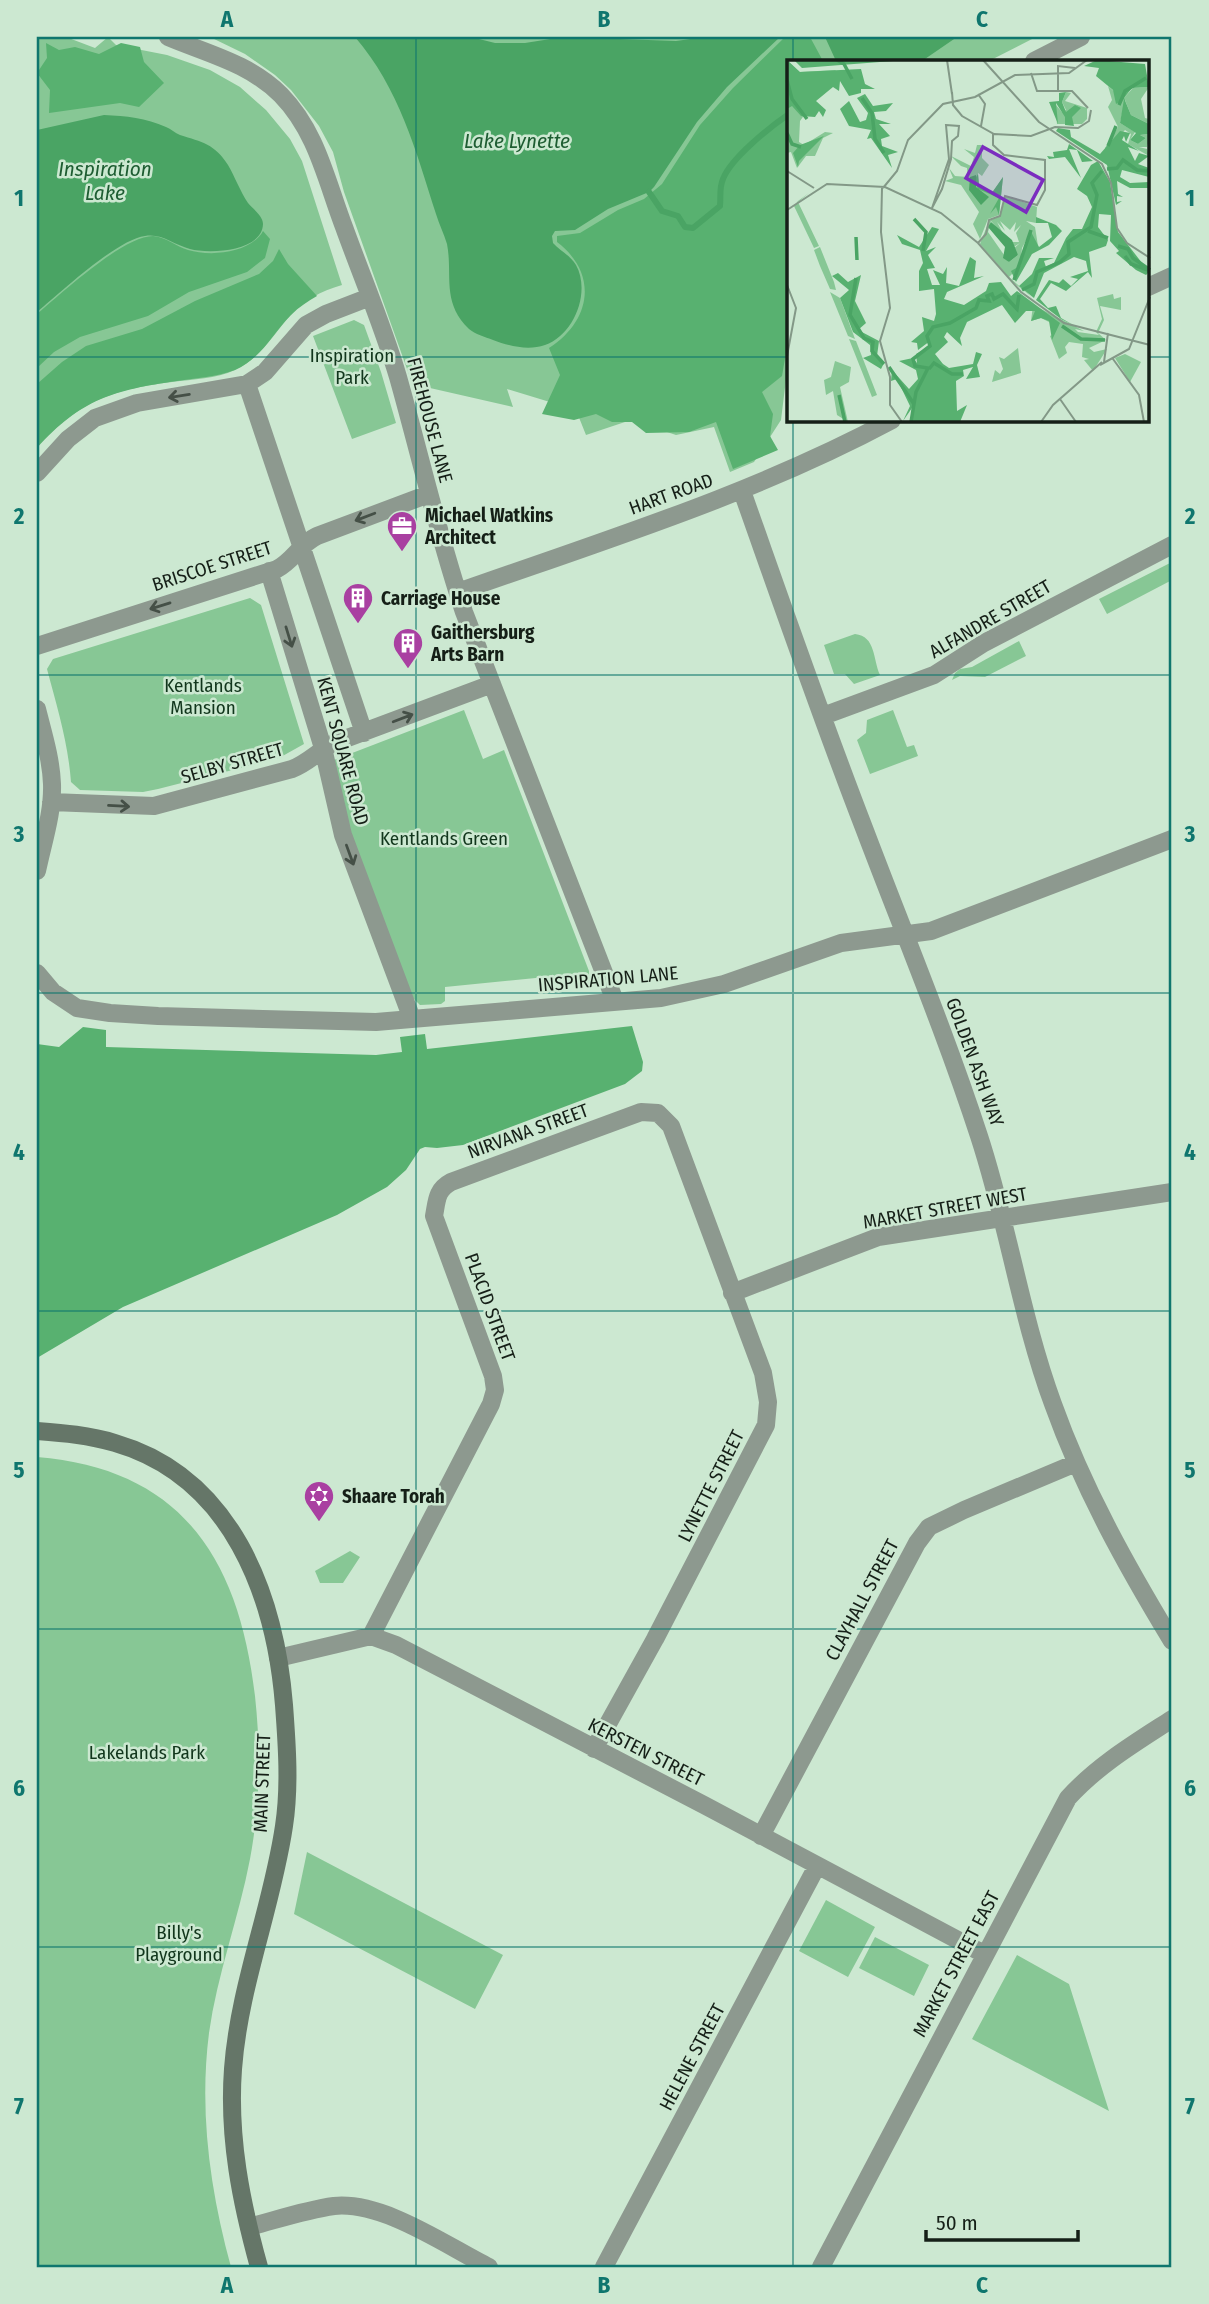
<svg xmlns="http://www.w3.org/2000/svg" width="1209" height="2304" viewBox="0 0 1209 2304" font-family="'Fira Sans Condensed',sans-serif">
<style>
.green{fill:#87c795}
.forest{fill:#58b170}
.water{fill:#4aa464}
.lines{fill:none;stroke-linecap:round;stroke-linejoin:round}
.stream{stroke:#4aa464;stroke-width:6}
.street{stroke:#8d998f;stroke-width:18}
.secondary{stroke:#657668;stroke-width:18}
.oneway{stroke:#455047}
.grid{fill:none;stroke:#0f766e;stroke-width:2;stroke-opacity:0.55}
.labels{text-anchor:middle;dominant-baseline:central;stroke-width:5;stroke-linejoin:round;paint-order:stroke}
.park-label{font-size:19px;fill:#11361c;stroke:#cce8d1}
.street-label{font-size:19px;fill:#151f17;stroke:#cce8d1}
.poi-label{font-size:19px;font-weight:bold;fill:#151f17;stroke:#cce8d1;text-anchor:start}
.water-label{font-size:21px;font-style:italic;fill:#1e5d32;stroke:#cce8d1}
.inset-river{fill:none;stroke:#4aa464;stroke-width:3.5}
.inset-road{fill:none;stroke:#839887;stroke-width:2}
.view{fill:#7b2cbf;fill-opacity:0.15;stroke:#7b2cbf;stroke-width:3.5}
.inset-edge{fill:none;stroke:#151f17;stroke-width:3.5}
.neatline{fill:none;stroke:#0f766e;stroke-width:2.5}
.grid-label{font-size:23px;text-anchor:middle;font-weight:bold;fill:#0f766e}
</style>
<rect width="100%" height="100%" fill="#cce8d1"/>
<path class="green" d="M37,37H66L95,48L108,37L116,45L167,55L210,70L240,87L266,110L290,139L302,161L342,285C321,291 302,301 288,318C271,338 260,358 235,370C216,379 193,379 172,382C110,390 80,401 37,447Z
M210,37H1036L989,61H789V355L781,420L754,462L730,472L714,427L676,435L631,420L586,435L576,410L507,389L513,407L430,388L417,397L344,192L333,152L319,126L291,90L275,75L245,54Z
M354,320L364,325L381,372L396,423L352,439L313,336Z
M1172,562V580L1107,614L1099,599Z
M250,598L261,605L304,744L279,758L158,789L143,792L80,790L71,782C68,742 57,707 47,669L53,659Z
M855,634C876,636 873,660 880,675L854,684L845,674H834L824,645Z
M1019,641L1026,656L985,677L960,676L952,680L955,673L960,669L972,667Z
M464,710L483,759L504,750L589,971V978L582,984L584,988L578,987L576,974L445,987V1001L441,1004L420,1005L413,998L341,811L334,760Z
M893,710L907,747L914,745L918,756L870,774L857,740L866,733L867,720Z
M37,1457C183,1469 239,1560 255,1696C261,1751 260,1805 250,1859C239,1917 217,1975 209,2033C199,2112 210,2190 231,2267H37Z
M350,1551L360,1557L343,1583H320L315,1571Z
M307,1852L503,1955L475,2009L294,1914Z
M826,1900L875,1927L848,1977L799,1951Z
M875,1937L929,1965L914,1996L859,1968Z
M1017,1955L1069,1984L1109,2111L972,2039Z"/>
<path class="forest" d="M785,37H810L823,61H789V335L782,376L762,392L773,414L770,436L778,450L733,469L716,422L689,432L646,433L632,422H612L596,414L574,420L542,414L560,375L549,348C591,321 599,274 557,242V236L580,233L618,210L644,199L662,184L700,125L733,88Z
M46,43L59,50L75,47L99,54L121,43L140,47L144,62L164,83L139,107L120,103L49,113L50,90L37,73L47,58Z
M263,231L270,239L265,258L247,272L189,292L148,316L80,337L54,352L37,368V314C61,294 123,236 153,236C166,237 177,247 188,250C211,257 251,253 263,231Z
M279,249L288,264L317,296C308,301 299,307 291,315C272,334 262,358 235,370C217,377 196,378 177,381C114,390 81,399 37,448V384L62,362L86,346L142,329L195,301L259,274L273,261Z
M632,1026L643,1062L642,1071L625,1084L463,1145L437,1148L425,1147L420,1149L406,1170L387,1187L337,1215L123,1307L37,1358V1044L59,1047L83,1027L106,1030V1047L376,1055L402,1052L400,1037L425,1034L427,1049Z"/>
<path class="water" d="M355,37H471L495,43H525L563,37L676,41L705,37H780L727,87L697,122L654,187L649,192L608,209L575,230L555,231L552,236L553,243C560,251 570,255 576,265C591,292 574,335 545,345C528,351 509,346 493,340C485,337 475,334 469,329C441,302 453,275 447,244C444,234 439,224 436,214C416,151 399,88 355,37Z
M825,37H957L922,61H836Z
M104,115C126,116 146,118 166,127C171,129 175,133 180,135C202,142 215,144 228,165C235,177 240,191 248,203C253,209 263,216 263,224C262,252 209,254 190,249C174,245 162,233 145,236C116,240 60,293 37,312V130Z"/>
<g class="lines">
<path class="stream" d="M649,192L662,211L678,216L685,227L693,228L720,206C721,196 719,188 723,179C731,158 770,127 789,114"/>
<path class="street" d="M168,37C208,54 249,63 281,95C317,132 326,180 344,227C362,277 383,326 398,377C420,455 438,535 464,612L615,1001
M1034,61L1081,37
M1148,287L1172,276
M247,384L364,733
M37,473L68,439L95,418L137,403L247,384L265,372L306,325L326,314L370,297
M742,491C782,604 821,717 864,828C903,931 945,1032 979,1136C1008,1224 1021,1317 1053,1404C1083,1488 1126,1565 1172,1641
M269,571L323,748L343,835L412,1019
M458,592C605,540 754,494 892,420
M37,646L277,569C294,560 300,544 317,536L429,494
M37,709C43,733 51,758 52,784C53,813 43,842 37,871
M823,716L934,675L984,643L1172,545
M51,802L154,806L292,769C308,763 318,751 334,743L492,684
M37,973L53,992L77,1008L110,1013L158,1016L376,1022L661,998L724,984L841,943L931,931L1172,839
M732,1293L878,1237L1172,1192
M371,1636L491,1404L495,1390L493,1376L434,1216C437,1201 436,1190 451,1182L641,1112L658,1113L671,1126L763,1373L768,1402L766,1425L655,1639L594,1749
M278,1658L371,1636L396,1645L704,1805L984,1954
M761,1836L917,1543L929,1527L964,1510L1076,1463
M249,2227C276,2220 305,2210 334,2206C383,2201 445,2245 489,2267
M604,2267L817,1866
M821,2267L1068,1798C1098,1765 1135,1743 1172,1719"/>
<path class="secondary" d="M37,1431C63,1433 89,1435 115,1443C232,1477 275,1595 284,1705C287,1745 290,1787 284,1826C272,1908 239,1986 233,2069C228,2137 241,2202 259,2267"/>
</g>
<defs><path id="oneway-shaft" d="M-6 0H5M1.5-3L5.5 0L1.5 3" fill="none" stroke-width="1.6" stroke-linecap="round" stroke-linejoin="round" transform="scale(1.75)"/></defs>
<g class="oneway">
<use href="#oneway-shaft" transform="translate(179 396) rotate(171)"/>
<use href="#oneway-shaft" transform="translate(365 517) rotate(159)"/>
<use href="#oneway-shaft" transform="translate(160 606) rotate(163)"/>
<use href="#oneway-shaft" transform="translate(289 637) rotate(73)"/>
<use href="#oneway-shaft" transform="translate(403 718) rotate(-21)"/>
<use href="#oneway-shaft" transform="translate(119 806) rotate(3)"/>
<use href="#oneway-shaft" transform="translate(350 855) rotate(70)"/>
</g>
<path class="grid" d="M416,37V2267M793,37V61M37,357H789M1148,357H1172M793,420V2267M37,675H1172M37,993H1172M37,1311H1172M37,1629H1172M37,1947H1172"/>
<defs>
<g id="office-pin" transform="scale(1.575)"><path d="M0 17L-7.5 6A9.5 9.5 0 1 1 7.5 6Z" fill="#a940a1" stroke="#cce8d1"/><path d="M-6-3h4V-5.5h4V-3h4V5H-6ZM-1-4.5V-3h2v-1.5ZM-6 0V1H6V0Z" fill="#fff"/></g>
<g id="building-pin" transform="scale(1.575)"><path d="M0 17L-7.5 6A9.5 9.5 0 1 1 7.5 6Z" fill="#a940a1" stroke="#cce8d1"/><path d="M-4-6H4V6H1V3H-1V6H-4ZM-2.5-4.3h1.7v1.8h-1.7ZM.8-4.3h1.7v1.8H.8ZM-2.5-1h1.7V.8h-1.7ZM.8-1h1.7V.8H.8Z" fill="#fff"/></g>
<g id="synagogue-pin" transform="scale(1.575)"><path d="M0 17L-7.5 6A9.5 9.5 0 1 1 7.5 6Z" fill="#a940a1" stroke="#cce8d1"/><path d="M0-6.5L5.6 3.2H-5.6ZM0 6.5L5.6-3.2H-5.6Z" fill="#fff"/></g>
</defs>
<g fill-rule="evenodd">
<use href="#office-pin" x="402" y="526"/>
<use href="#building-pin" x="358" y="598"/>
<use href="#building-pin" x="408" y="643"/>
<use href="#synagogue-pin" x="319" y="1496"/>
</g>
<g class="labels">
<g class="park-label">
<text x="352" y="355">Inspiration<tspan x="352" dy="22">Park</tspan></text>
<text x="203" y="685">Kentlands<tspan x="203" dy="22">Mansion</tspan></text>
<text x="444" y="838">Kentlands Green</text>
<text x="147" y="1752">Lakelands Park</text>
<text x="179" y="1932">Billy's<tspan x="179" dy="22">Playground</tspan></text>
</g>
<g class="street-label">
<text transform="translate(430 420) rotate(75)">FIREHOUSE LANE</text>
<text transform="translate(671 494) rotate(-20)">HART ROAD</text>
<text transform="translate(212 566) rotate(-18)">BRISCOE STREET</text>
<text transform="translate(990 619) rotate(-30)">ALFANDRE STREET</text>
<text transform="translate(343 751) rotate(75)">KENT SQUARE ROAD</text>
<text transform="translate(232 763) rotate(-16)">SELBY STREET</text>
<text transform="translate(608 979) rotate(-5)">INSPIRATION LANE</text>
<text transform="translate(975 1062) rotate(70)">GOLDEN ASH WAY</text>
<text transform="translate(528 1131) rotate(-20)">NIRVANA STREET</text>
<text transform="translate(945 1208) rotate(-10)">MARKET STREET WEST</text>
<text transform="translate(490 1307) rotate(70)">PLACID STREET</text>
<text transform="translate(711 1486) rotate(-63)">LYNETTE STREET</text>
<text transform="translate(862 1600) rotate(-62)">CLAYHALL STREET</text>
<text transform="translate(646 1752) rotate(27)">KERSTEN STREET</text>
<text transform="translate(262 1783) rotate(-88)">MAIN STREET</text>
<text transform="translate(956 1964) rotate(-62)">MARKET STREET EAST</text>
<text transform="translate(692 2057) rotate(-62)">HELENE STREET</text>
</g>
<g class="poi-label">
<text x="425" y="515">Michael Watkins<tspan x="425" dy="22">Architect</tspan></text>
<text x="381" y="598">Carriage House</text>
<text x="431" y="632">Gaithersburg<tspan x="431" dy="22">Arts Barn</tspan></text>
<text x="342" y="1496">Shaare Torah</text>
</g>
<g class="water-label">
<text x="517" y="141">Lake Lynette</text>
<text x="105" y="169">Inspiration<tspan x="105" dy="24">Lake</tspan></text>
</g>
</g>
<g transform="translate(787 60)">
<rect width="362" height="362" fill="#cce8d1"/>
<path d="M0,0L12,12L49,10L13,61L12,82L17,85L38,72L46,73L36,78L28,96H19L10,108L4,92L0,93ZM321,26L336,39L346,28L362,27L354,39L358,58L362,59V80L360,87H352L360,89L362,96L341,84L344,74L338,70L320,90L318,88L331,67L321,47L325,40ZM338,40L344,55L362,64L361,74L353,75L359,78L351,84L343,80L348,72L333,63ZM279,32L284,33L278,41L300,48V59L295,64H270L268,44L275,52L279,50L275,42ZM190,85H195V98L202,105L195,116L191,113L192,126L206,132L216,117L212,155L201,159L193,179L186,164L192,152L174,125L158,121L166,118L162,108L168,116L181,117L180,108L174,106L164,96L184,106L187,97L177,89L188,93ZM22,133L11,142L32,186L27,188L7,146L11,141ZM219,136L250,147L249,163L239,161L248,167L251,186L243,173L235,188L233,206L222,217L246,238L226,222L193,184L202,161L213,156ZM204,161L218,177L210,162L218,171L213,161L223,170L229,162L227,172L234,165L229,173L232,182H224L225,188L233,183L226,189L231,195L222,202L201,172ZM33,187L47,222L49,230L43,229L33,206L27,190ZM43,232L53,238L68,279L61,276ZM326,234L327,239L334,237V250L313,246L317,260L311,273L319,280L302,288L307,292L320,289L306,311L297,300L302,299L295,297L296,284L282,282L278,287L280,293L272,299L263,276L267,274L264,263L254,258L244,261L246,245L297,271L288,269L291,272L312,275L309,272L315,259L310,238ZM62,279L69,281L90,335L85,337ZM231,288L234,313L205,322L208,310L213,314L216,309L212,297L217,299ZM338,294L354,302L343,322L328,298ZM48,301L64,307L62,322L53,327L61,362L50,355L46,331L39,335L37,320L44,317Z" fill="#87c795" fill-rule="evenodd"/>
<path d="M0,0L13,12L74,9L78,24L88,29H74V33L62,36L53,21L52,31L46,27L29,41L39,50L36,57L32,51L28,57L14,56L5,46L0,49ZM119,0L15,8L8,1ZM310,0L358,4L362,27L345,28L337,38L344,55L362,64L361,74L353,75L359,78L351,84L343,80L349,73L333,63L337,39L329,44L326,30L309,16L312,8L297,6ZM279,32L275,42L279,52L288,45L294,48L285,57L287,66L278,65V57L269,43L271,64L262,42L272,41V33ZM78,34L86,46L106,43L99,51L87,52L89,59L104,64H92L103,76L94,79L95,86L111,92L101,95L105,108L84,78L80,79L84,70L62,66L53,49L62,41L73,62L79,60L81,53L70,38ZM271,68L283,70L284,77L313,94L333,71L343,73L339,82L337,76L335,80L352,91L341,87L348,101L352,93L362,96L351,104L362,108V117L335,110L333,117L343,123L362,122V136L361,128H343L330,121L331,134L336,137L330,136V142L335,141L329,145L320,105L269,71ZM37,76L12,101L11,107L6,93L13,85ZM282,84L306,101L295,102L290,90L282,89L294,118L278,97L262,99L260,96L267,97L266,92L280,90ZM311,101L323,122L331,172L362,212L359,215L349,210L329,193L332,191L323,181L324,155L312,154L311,167L321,180L319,186L302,192L305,218L301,212L279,231L264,223L253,239L261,248L269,246L274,258L288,266L274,259L249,240L262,220L272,223L276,219L284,226L291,219L283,217L301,211L299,201L287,197L257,213L247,238L232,226L245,214L252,198H267L257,201L259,207L267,203L279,178L286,169H295L305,147L300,136L290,129L304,105ZM191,114L192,125L204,134L216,117L212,155L209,147L203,154L212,138L191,129L187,120ZM249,157L269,165L275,171L262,185L245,194L229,222L224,211L233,206L243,170L252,187L265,177L261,163H249ZM145,167L152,169L139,191L149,187L141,195L148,208L140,209L145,225H153L146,210L156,214L160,207L159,223L172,226L183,197L189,201L187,218L197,216L160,232L157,239L177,245L199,231L202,223L214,222L224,236L230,231L273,263L265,280L262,261L254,258L244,261L248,251H239L228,263L215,245L180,262L173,278L175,286L160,272L157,277L161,282L148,294L156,304L162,308L186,304L189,292L195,294L190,305L193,317L179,319L186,307L176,310L177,316L169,321L170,351L180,345L173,362H124L125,348L116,361L123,346L110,319L104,321L105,310L122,329L131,319L129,310L112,301L126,298L130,303L129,294L142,287L143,281L131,290L130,283L124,282L137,271L135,257L147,261L149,254L147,229L132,231V211L136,203L133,190L115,184L110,175L132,187ZM51,213L61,222L74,215L68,241L79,263L71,270L92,281L90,296L97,303L94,309L76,298L84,295L83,285L66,272L53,238L62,230L45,216Z" fill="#58b170"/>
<path d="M189,115V127L202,137L194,145L182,130L183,117ZM204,162L225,180L231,195L222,202L216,198L218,187L201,167Z" fill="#4aa464"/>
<path class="inset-river" d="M50,0L57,4L65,19M0,20L5,39L20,59M75,38L85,53L88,79L97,93M332,45L338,31L359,18M0,73L5,84L14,87M321,86L329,66M320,109L330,108L336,100L350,110L363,111M127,159L139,172L136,191M301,171L321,178M69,177L70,200M331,186L341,189L346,198L363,210M338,196L344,204L361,210M69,218L63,255L77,278L86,282L85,291L97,304M227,220L244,170M235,230L247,224L250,212L273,202L282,194L281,182L304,167L310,135L305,123L315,111M275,266L294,279L318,280M102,307L127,344M142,309L147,303L165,314H176M52,335L58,362M124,362L129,332L141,308L128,306L126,299L143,286L140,276L146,267L163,263L189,248L192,240L202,241L200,236L205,234L207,239L216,234L230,249L232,235"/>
<path class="inset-road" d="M160,0L165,34M196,0L252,62L315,104L324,123L330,168L340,183L363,198M244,13L250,31H285L301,48M271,30V6L288,8M165,32L166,45L175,56L207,74L244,76L268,67L291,68L302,61L304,50M191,34L198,44L194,66M159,65L172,66L171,76L165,81L164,99L155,129L145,148L162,99ZM0,111L27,128M95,128L94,172L103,248L93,281L103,317V345L115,362M96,128L110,111L121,80L156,44L188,37L228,15L282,13L300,0M0,150L40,124L98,127L154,153L191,183L234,232L277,263L363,285M191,183L199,174L202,160L213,156L218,136L250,145L258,130V100L217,95L206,85V73M0,225L9,248L0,296M326,299L352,335L357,362M317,302L321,273M313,305L342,289L363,237M273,339L289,362M254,362L266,345L315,302"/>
<path class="view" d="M196,87L256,120L239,152L179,118Z"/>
<rect width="362" height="362" class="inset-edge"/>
</g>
<rect width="1209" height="2304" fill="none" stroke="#cce8d1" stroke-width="77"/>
<path d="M926 2230v10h152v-10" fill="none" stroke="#151f17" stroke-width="3.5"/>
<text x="936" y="2230" font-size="21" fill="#151f17" stroke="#cce8d1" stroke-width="5" paint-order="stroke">50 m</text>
<rect x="38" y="38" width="1132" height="2228" class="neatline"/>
<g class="grid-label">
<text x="227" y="27">A</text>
<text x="604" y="27">B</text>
<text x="982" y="27">C</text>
<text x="19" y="206">1</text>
<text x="1190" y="206">1</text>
<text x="19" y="524">2</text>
<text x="1190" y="524">2</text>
<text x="19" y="842">3</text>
<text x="1190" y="842">3</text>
<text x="19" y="1160">4</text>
<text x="1190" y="1160">4</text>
<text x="19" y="1478">5</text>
<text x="1190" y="1478">5</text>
<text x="19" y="1796">6</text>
<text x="1190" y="1796">6</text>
<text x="19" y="2114">7</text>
<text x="1190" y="2114">7</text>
<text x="227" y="2293">A</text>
<text x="604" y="2293">B</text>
<text x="982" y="2293">C</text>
</g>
</svg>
